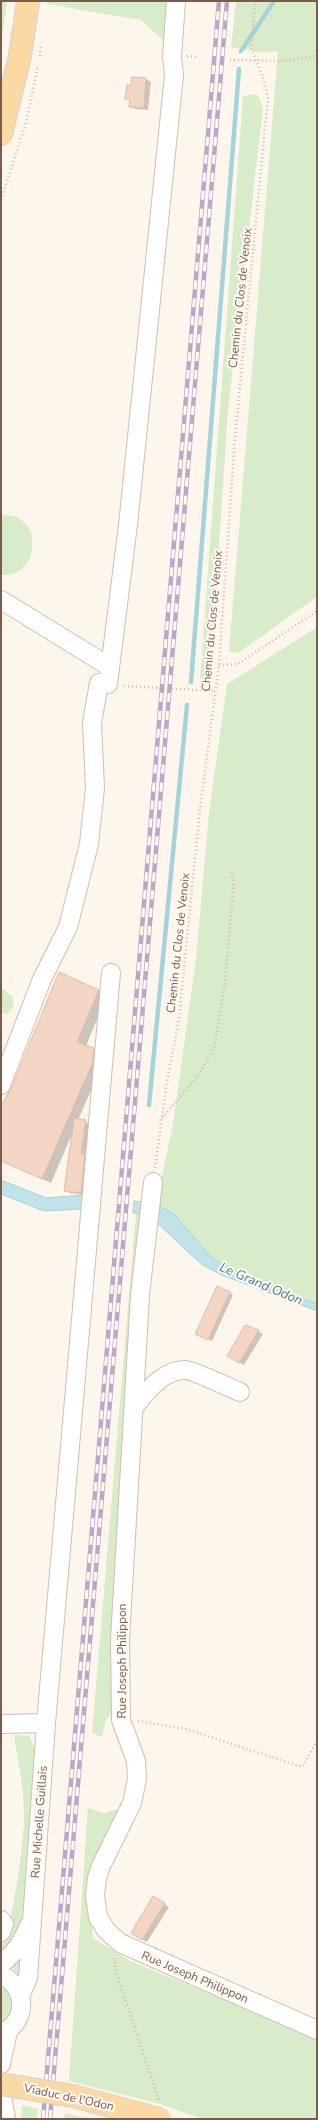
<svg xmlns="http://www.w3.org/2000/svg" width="318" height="2120" viewBox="0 0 318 2120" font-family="'Nunito Sans',sans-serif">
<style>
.green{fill:#d8ecc9}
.water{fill:#bfe3e8;stroke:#a5d3da}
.shadow{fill:#0003}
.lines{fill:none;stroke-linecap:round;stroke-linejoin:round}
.stream{stroke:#a5d3da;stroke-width:4.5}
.building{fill:#f3d5c3;stroke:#e6bba3}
.minor-casing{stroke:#d1beb0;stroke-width:20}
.major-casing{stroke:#dad1cd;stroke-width:24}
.path{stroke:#d9b8a5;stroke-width:2.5;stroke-dasharray:1 3;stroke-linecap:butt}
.minor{stroke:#fff;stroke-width:18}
.major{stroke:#fbd9a5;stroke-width:22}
.rail-casing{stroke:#b9a8c9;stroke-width:4.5}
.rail{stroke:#fffaf3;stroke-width:3;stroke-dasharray:9;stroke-linecap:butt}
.major-bridge-casing{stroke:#dad1cd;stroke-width:24;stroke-linecap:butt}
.major-bridge{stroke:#fbd9a5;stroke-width:22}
.labels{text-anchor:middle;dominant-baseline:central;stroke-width:4;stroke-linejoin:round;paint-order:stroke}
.street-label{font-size:12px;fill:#7a5c4d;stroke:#fffaf3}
.water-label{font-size:13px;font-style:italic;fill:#437c86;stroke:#fffaf3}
</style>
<rect width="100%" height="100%" fill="#fdf6ec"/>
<path class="green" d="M1,1H7L1,47Z
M47,1H169L166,43L141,20L47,4Z
M236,1H317V597L238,653L229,652L278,51L264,53L231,47Z
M257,94L263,107L228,410L210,680L200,679L243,96Z
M1,515L16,516C21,520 29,526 31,532C33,536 32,543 32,547C31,565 19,576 1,575Z
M317,627V1304L252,1280L212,1258L174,1214L156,1205L173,1124L196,959L209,812L227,684Z
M3,989L13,997V1008L7,1014L1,1013V990Z
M136,1213L145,1214L114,1710L106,1720L102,1737L92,1733Z
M14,1735L29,1736L36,1751L22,1921L14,1945L1,1958V1943C13,1929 25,1835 24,1814C24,1788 18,1761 14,1735Z
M88,1808L104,1813L121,1808L91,1917L93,1938L130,1961L286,2025L317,2040V2119H202L160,2104L69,2081Z
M28,1944L23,1978L9,1965Z
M1,1979L17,2006L1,2027Z
M22,2105L38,2109L37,2119H21Z
M65,2113L90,2119H64Z"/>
<path class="water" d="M1,1180L46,1198L83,1195L81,1209L44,1211L1,1194Z
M134,1201L156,1205L174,1214L212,1258L252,1280L317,1304V1311L222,1275L201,1264L152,1218L145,1214L133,1213Z"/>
<path class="shadow" d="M133,78L146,79L151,82L148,110L135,109L130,106L131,101L126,98L132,86Z
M99,990L107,995L86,1046L102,1054L101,1067L78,1120L91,1124L85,1156L89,1158L85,1195L70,1193L65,1190L72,1134L51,1183L1,1161V1109L7,1094Z
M229,1292L233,1295L212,1341L201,1336Z
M258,1331L263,1334L244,1365L228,1355Z
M154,1897L169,1907L147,1942L132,1933Z"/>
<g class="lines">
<path class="stream" d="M241,51L274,1
M191,682L239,69
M149,1105L187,705"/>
</g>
<path class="building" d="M132,77L146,78L144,108L129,107L130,99H125L127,85H131Z
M59,972L99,990L77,1042L94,1048L93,1062L42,1179L1,1161V1106L11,1089Z
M74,1118L86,1120L81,1154H85L81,1193L64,1191Z
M217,1286L230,1292L208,1340L195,1334Z
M245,1325L259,1330L239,1363L227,1356Z
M153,1896L165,1903L142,1940L131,1933Z"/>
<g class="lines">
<g class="minor-casing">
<path id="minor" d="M1,600L110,667
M1,1085L42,979L68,927L89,844L95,788L92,723L99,683L108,684L128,525L174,75L172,57L176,1
M153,1182L140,1295L120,1640L121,1720L136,1761L137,1779L132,1803L101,1866L97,1878L95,1895L98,1917L106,1930L120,1943L317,2030
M134,1408C145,1392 163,1370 185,1370C193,1370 230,1388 240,1392
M1,1724L46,1723
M1,1920L4,1924L1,1932
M1,1964C15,1953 22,1942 29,1926
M1,1975C28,1987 28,2022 1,2034
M21,1994L28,1978L46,1723L111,973
M1,2064L8,2031
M1,2090L6,2119"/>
</g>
<g class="major-casing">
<path id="major" d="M1,134L20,56L28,1"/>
</g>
<path class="path" d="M40,56L41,45
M187,56L198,57
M230,60L282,61L317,56
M1,200L26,123L38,65
M219,665L238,664L317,611
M124,686L216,691
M162,1118L198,1076L215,1045L225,983L234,881L231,871
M155,1168L167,1081L179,1019L200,809L219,665L235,437L268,97L263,78L251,47L255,1
M138,1721L186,1729L302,1767L317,1741
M114,1958L117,1975L159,2100"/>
<use href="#minor" class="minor"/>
<use href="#major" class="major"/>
<g class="rail-casing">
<path id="rail" d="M43,2119L219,1
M50,2119L227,1"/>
</g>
<use href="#rail" class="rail"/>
<g class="major-bridge-casing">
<path id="major-bridge" d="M1,2084L73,2096L160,2119"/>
</g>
<use href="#major-bridge" class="major-bridge"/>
</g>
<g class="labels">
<g class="street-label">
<text transform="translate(240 298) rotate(-84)">Chemin du Clos de Venoix</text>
<text transform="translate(212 621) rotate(-85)">Chemin du Clos de Venoix</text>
<text transform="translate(178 943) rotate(-84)">Chemin du Clos de Venoix</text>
<text transform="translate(122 1661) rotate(-90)">Rue Joseph Philippon</text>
<text transform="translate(39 1822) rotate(-86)">Rue Michelle Guillais</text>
<text transform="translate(195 1977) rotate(23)">Rue Joseph Philippon</text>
<text transform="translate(69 2097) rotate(12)">Viaduc de l'Odon</text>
</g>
<g class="water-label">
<text transform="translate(261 1284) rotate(23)">Le Grand Odon</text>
</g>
</g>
<rect width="318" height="2120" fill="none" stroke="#7a5c4d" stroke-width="4"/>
</svg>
